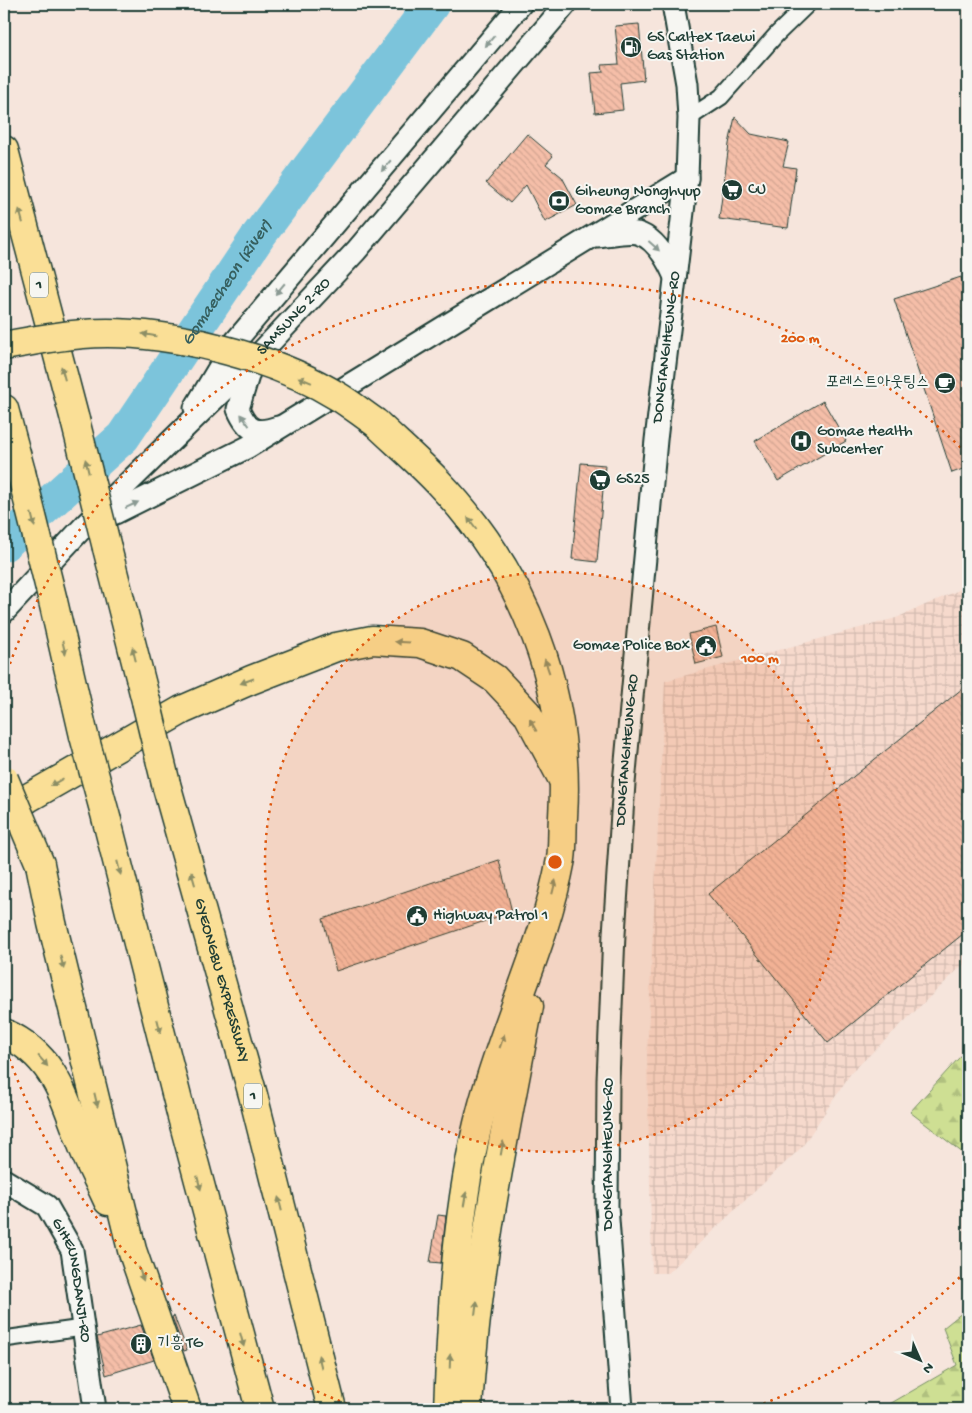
<svg xmlns="http://www.w3.org/2000/svg" width="972" height="1413" viewBox="0 0 972 1413" font-family="'Gochi Hand','Poor Story',sans-serif">
<style>
.industrial{fill:url(#industrial-grid)}
.forest{fill:url(#forest-firs);stroke:#768e64}
.lines{fill:none;stroke-linecap:round;stroke-linejoin:round}
.river{stroke:#7bc4db;stroke-width:35}
.building{fill:url(#building-back-hatch);stroke:#1f3d34}
.street-casing{stroke:#1f3d34;stroke-width:19}
.secondary-casing{stroke:#1f3d34;stroke-width:25}
.highway-casing{stroke:#1f3d34;stroke-width:31}
.street{stroke:#f6f6f2;stroke-width:15}
.secondary{stroke:#f6f6f2;stroke-width:21}
.highway{stroke:#fadf96;stroke-width:28}
.highway-bridge-casing{stroke:#1f3d34;stroke-width:31;stroke-linecap:butt}
.highway-bridge{stroke:#fadf96;stroke-width:28}
.oneway{fill:#8a9a93}
.oneway2{fill:#8c8e65}
.ring{fill:none;stroke:#de580e;stroke-width:2.5;stroke-dasharray:2.5 5}
.labels{text-anchor:middle;dominant-baseline:central;stroke-width:4;stroke-linejoin:round;paint-order:stroke}
.shield{fill:#f6f6f2;stroke:#60746d;stroke-width:1}
.shield-label{font-size:15px;font-weight:bold;fill:#1f3d34}
.poi-label{font-size:16px;fill:#1f3d34;stroke:#f6f6f2;text-anchor:start}
.street-label{font-size:16px;fill:#1f3d34;stroke:#f6f6f2}
.water-label{font-size:18px;font-style:italic;fill:#365f5e;stroke:#f6f6f2}
.centre{fill:#de580e;stroke:#f6f6f2;stroke-width:2.5}
.ring-label{font-size:15px;text-anchor:middle;font-weight:bold;fill:#de580e;stroke:#f6f6f2;stroke-width:4;stroke-linejoin:round;paint-order:stroke}
</style>
<defs>
<pattern id="industrial-grid" width="8" height="8" patternUnits="userSpaceOnUse" patternTransform="scale(1.25)"><rect width="8" height="8" fill="#f6d9cc"/><path d="M0 4h8M4 0v8" fill="none" stroke="#d2bbb0"/></pattern>
<pattern id="forest-firs" width="22" height="20" patternUnits="userSpaceOnUse" patternTransform="scale(1.25)"><rect width="22" height="20" fill="#cedf93"/><path d="M5 1l3.5 6h-7zM16 11l3.5 6h-7z" fill="#b0c07f"/></pattern>
<pattern id="building-back-hatch" width="6" height="6" patternUnits="userSpaceOnUse" patternTransform="scale(1.25)"><rect width="6" height="6" fill="#f5bea8"/><path d="M-1 5l2 2M0 0l6 6M5-1l2 2" fill="none" stroke="#d2a491"/></pattern>
</defs>
<rect width="100%" height="100%" fill="#f6e5dc"/>
<filter id="ink" filterUnits="userSpaceOnUse"><feTurbulence type="fractalNoise" baseFrequency=".02" numOctaves="2"/><feDisplacementMap in="SourceGraphic" scale="10" xChannelSelector="R" yChannelSelector="G"/><feConvolveMatrix kernelMatrix="1 2 1 2 8 2 1 2 1" color-interpolation-filters="sRGB"/></filter>
<g filter="url(#ink)">
<path class="industrial" d="M968,586V960L851,1073L802,1147L668,1273H652L647,1055L665,681L896,618Z"/>
<path class="forest" d="M968,1048V1157L910,1112Z
M968,1308V1409H881L957,1365L943,1328Z"/>
<g class="lines">
<path class="river" id="s1" d="M4,544L123,437L259,235L432,4"/>
</g>
<path class="building" d="M639,24L644,80L620,83L623,110L595,113L591,73L603,72L602,65L619,64L615,26Z
M735,117L751,134L789,142L783,166L796,168L788,228L719,219L729,144Z
M527,134L553,156L546,164L562,177L577,205L545,222L526,185L510,203L486,183Z
M961,277L968,299V467L952,473L894,299Z
M823,401L846,441L778,481L755,441Z
M581,463L605,465L597,562L572,559Z
M716,627L723,657L696,664L689,634Z
M968,684V930L828,1043L708,894Z
M499,860L512,912L336,971L323,919Z
M438,1215L446,1216L441,1263L430,1262Z
M174,1316L187,1350L184,1351L172,1317Z
M141,1325L154,1360L106,1375L97,1337Z"/>
<g class="lines">
<g class="street-casing">
<path id="street" d="M689,118L721,97L777,34L808,4
M4,1339L82,1328"/>
</g>
<g class="secondary-casing">
<g id="secondary">
<path d="M597,236C610,235 625,231 637,233C656,238 668,261 675,277"/>
<path d="M251,366L238,409C247,430 255,435 278,427"/>
<path d="M195,408L234,343L521,4"/>
<path d="M95,520L115,513L248,447L687,178"/>
<path id="s2" d="M4,612L87,523L251,363L356,251L566,4"/>
<path id="s3" d="M4,1180L47,1206L72,1250L95,1409"/>
<path id="s4" d="M622,1409L607,1206L608,1080L614,934L624,783L656,440L687,178L689,118L687,84L673,4"/>
</g>
</g>
<g class="highway-casing">
<g id="highway">
<path d="M4,150L75,420"/>
<path d="M4,409L21,472"/>
<path d="M376,423C397,443 419,462 438,482C525,573 571,691 563,817C562,830 563,845 561,859C545,945 504,1024 482,1108C456,1206 452,1308 448,1409"/>
<path d="M107,548L146,701"/>
<path d="M53,601L84,736"/>
<path id="s5" d="M166,784L253,1095L332,1409"/>
<path d="M4,816L28,798L182,710L251,680L336,647L372,640L420,643L462,657L495,679L527,713L562,778"/>
<path d="M107,821L182,1117L260,1409"/>
<path d="M40,864L52,923L132,1250L187,1409"/>
<path d="M4,1033C58,1057 65,1103 85,1152C92,1169 101,1185 108,1201"/>
<path d="M468,1409C476,1273 503,1140 529,1006"/>
</g>
</g>
<use href="#street" class="street"/>
<use href="#secondary" class="secondary"/>
<use href="#highway" class="highway"/>
<g class="highway-bridge-casing">
<path id="highway-bridge" d="M4,346C30,341 57,336 83,334C163,328 271,355 339,397C352,405 364,415 376,423
M75,420L107,548
M21,472L53,601
M146,701L166,784
M84,736L107,821
M4,779L40,864"/>
</g>
<use href="#highway-bridge" class="highway-bridge"/>
</g>
<defs><path id="oneway-solid" d="M-6-.8H1V-3.2L6.5 0L1 3.2V.8H-6Z" transform="scale(1.25)"/></defs>
<g class="oneway">
<use href="#oneway-solid" transform="translate(490 41) rotate(130)"/>
<use href="#oneway-solid" transform="translate(386 166) rotate(130)"/>
<use href="#oneway-solid" transform="translate(654 246) rotate(42)"/>
<use href="#oneway-solid" transform="translate(280 289) rotate(130)"/>
<use href="#oneway-solid" transform="translate(245 420) rotate(-126)"/>
<use href="#oneway-solid" transform="translate(132 505) rotate(-25)"/>
</g>
<g class="oneway2">
<use href="#oneway-solid" transform="translate(21 216) rotate(-105)"/>
<use href="#oneway-solid" transform="translate(149 335) rotate(-171)"/>
<use href="#oneway-solid" transform="translate(63 373) rotate(-105)"/>
<use href="#oneway-solid" transform="translate(305 380) rotate(-157)"/>
<use href="#oneway-solid" transform="translate(87 466) rotate(-104)"/>
<use href="#oneway-solid" transform="translate(33 520) rotate(76)"/>
<use href="#oneway-solid" transform="translate(472 523) rotate(-127)"/>
<use href="#oneway-solid" transform="translate(402 642) rotate(-177)"/>
<use href="#oneway-solid" transform="translate(64 648) rotate(77)"/>
<use href="#oneway-solid" transform="translate(134 654) rotate(-104)"/>
<use href="#oneway-solid" transform="translate(547 666) rotate(-109)"/>
<use href="#oneway-solid" transform="translate(247 681) rotate(159)"/>
<use href="#oneway-solid" transform="translate(533 725) rotate(-119)"/>
<use href="#oneway-solid" transform="translate(57 782) rotate(150)"/>
<use href="#oneway-solid" transform="translate(119 868) rotate(76)"/>
<use href="#oneway-solid" transform="translate(193 878) rotate(-106)"/>
<use href="#oneway-solid" transform="translate(554 887) rotate(-76)"/>
<use href="#oneway-solid" transform="translate(62 962) rotate(76)"/>
<use href="#oneway-solid" transform="translate(159 1026) rotate(76)"/>
<use href="#oneway-solid" transform="translate(502 1041) rotate(-71)"/>
<use href="#oneway-solid" transform="translate(43 1061) rotate(49)"/>
<use href="#oneway-solid" transform="translate(96 1100) rotate(77)"/>
<use href="#oneway-solid" transform="translate(502 1148) rotate(-80)"/>
<use href="#oneway-solid" transform="translate(199 1183) rotate(75)"/>
<use href="#oneway-solid" transform="translate(465 1199) rotate(-80)"/>
<use href="#oneway-solid" transform="translate(280 1204) rotate(-104)"/>
<use href="#oneway-solid" transform="translate(141 1274) rotate(70)"/>
<use href="#oneway-solid" transform="translate(476 1308) rotate(-83)"/>
<use href="#oneway-solid" transform="translate(242 1340) rotate(75)"/>
<use href="#oneway-solid" transform="translate(450 1361) rotate(-88)"/>
<use href="#oneway-solid" transform="translate(320 1362) rotate(-104)"/>
</g>
</g>
<circle cx="555" cy="862" r="290" fill="#de580e" fill-opacity=".12"/>
<g class="ring">
<circle cx="555" cy="862" r="290"/>
<path d="M965 1272A580 580 0 0 1 749 1409M361 1409A580 580 0 0 1 5 1046M5 678A580 580 0 0 1 965 452"/>
</g>
<defs>
<g id="fuel-disc" transform="scale(1.125)"><circle r="9.5" fill="#1f3d34" stroke="#f6f6f2"/><path d="M-5.5-6h7V0h2V4h1.3V-2.5L3-4.5l.8-.8L6-3V5H2.5V1h-1V6h-7ZM-4.2-4.7v3.2H.2V-4.7Z" fill="#fff"/></g>
<g id="supermarket-disc" transform="scale(1.125)"><circle r="9.5" fill="#1f3d34" stroke="#f6f6f2"/><path d="M-6-5.5h2.5l.6 2H6L4.5 2H-2.5L-4.4-4H-6ZM-1.5 3.2a1.3 1.3 0 1 0 .1 0ZM3 3.2a1.3 1.3 0 1 0 .1 0Z" fill="#fff"/></g>
<g id="bank-disc" transform="scale(1.125)"><circle r="9.5" fill="#1f3d34" stroke="#f6f6f2"/><path d="M-6-4H6V4H-6ZM0-2.3a2.3 2.3 0 1 0 0 4.6a2.3 2.3 0 1 0 0-4.6Z" fill="#fff"/></g>
<g id="cafe-disc" transform="scale(1.125)"><circle r="9.5" fill="#1f3d34" stroke="#f6f6f2"/><path d="M-5.5-4.5H6V0H3Q3 3.5 0 3.5H-2.5Q-5.5 3.5-5.5 0ZM3-3.2v2h1.7v-2ZM-6 4.5H4V6H-6Z" fill="#fff"/></g>
<g id="hospital-disc" transform="scale(1.125)"><circle r="9.5" fill="#1f3d34" stroke="#f6f6f2"/><path d="M-5-5h3v3.5h4V-5h3V5h-3V1.5h-4V5h-3Z" fill="#fff"/></g>
<g id="civic-disc" transform="scale(1.125)"><circle r="9.5" fill="#1f3d34" stroke="#f6f6f2"/><path d="M-.6-6.5H3V-4.5H.6V-3L4-1V1h2V6H-6V1h2V-1L-.6-3ZM-1.2 2.5V6h2.4V2.5Z" fill="#fff"/></g>
<g id="building-disc" transform="scale(1.125)"><circle r="9.5" fill="#1f3d34" stroke="#f6f6f2"/><path d="M-4-6H4V6H1V3H-1V6H-4ZM-2.5-4.3h1.7v1.8h-1.7ZM.8-4.3h1.7v1.8H.8ZM-2.5-1h1.7V.8h-1.7ZM.8-1h1.7V.8H.8Z" fill="#fff"/></g>
</defs>
<g fill-rule="evenodd">
<use href="#fuel-disc" x="631" y="47"/>
<use href="#supermarket-disc" x="732" y="190"/>
<use href="#bank-disc" x="559" y="201"/>
<use href="#cafe-disc" x="945" y="383"/>
<use href="#hospital-disc" x="801" y="441"/>
<use href="#supermarket-disc" x="600" y="480"/>
<use href="#civic-disc" x="706" y="646"/>
<use href="#civic-disc" x="417" y="916"/>
<use href="#building-disc" x="141" y="1344"/>
</g>
<g class="labels">
<g class="shield">
<rect x="30" y="272.5" width="18" height="25" rx="4"/>
<rect x="244" y="1083.5" width="18" height="25" rx="4"/>
</g>
<g class="shield-label">
<text x="39" y="285">1</text>
<text x="253" y="1096">1</text>
</g>
<g class="poi-label">
<text x="647" y="38">GS Caltex Taewi<tspan x="647" dy="18">Gas Station</tspan></text>
<text x="748" y="190">CU</text>
<text x="575" y="192">Giheung Nonghyup<tspan x="575" dy="18">Gomae Branch</tspan></text>
<text x="929" y="383" text-anchor="end">포레스트아웃팅스</text>
<text x="817" y="432">Gomae Health<tspan x="817" dy="18">Subcenter</tspan></text>
<text x="616" y="480">GS25</text>
<text x="690" y="646" text-anchor="end">Gomae Police Box</text>
<text x="433" y="916">Highway Patrol 1</text>
<text x="157" y="1344">기흥 TG</text>
</g>
<g class="street-label">
<text stroke="none"><textPath href="#s2" startOffset="414">SAMSUNG 2-RO</textPath></text>
<text stroke="none"><textPath href="#s4" startOffset="1065">DONGTANGIHEUNG-RO</textPath></text>
<text stroke="none"><textPath href="#s4" startOffset="660">DONGTANGIHEUNG-RO</textPath></text>
<text stroke="none"><textPath href="#s5" startOffset="204">GYEONGBU EXPRESSWAY</textPath></text>
<text transform="translate(609 1154) rotate(-90)">DONGTANGIHEUNG-RO</text>
<text stroke="none"><textPath href="#s3" startOffset="130">GIHEUNGDANJI-RO</textPath></text>
</g>
<g class="water-label">
<text stroke="none"><textPath href="#s1" startOffset="346">Gomaecheon (River)</textPath></text>
</g>
</g>
<circle cx="555" cy="862" r="8" class="centre"/>
<g class="ring-label">
<text x="800" y="342">200 m</text>
<text x="760" y="662">100 m</text>
</g>
<rect width="972" height="1413" fill="none" stroke="#f6f6f2" stroke-width="20"/>
<rect x="10" y="10" width="952" height="1393" fill="none" stroke="#1f3d34" stroke-width="2" filter="url(#ink)"/>
<g transform="translate(920 1360) rotate(135)" stroke="#f6f6f2" stroke-width="4" paint-order="stroke">
<path d="M0-4L9 19L0 12L-9 19Z" fill="#1f3d34"/>
<text y="-8" font-size="14" font-weight="bold" text-anchor="middle" fill="#1f3d34">N</text>
</g>
</svg>
